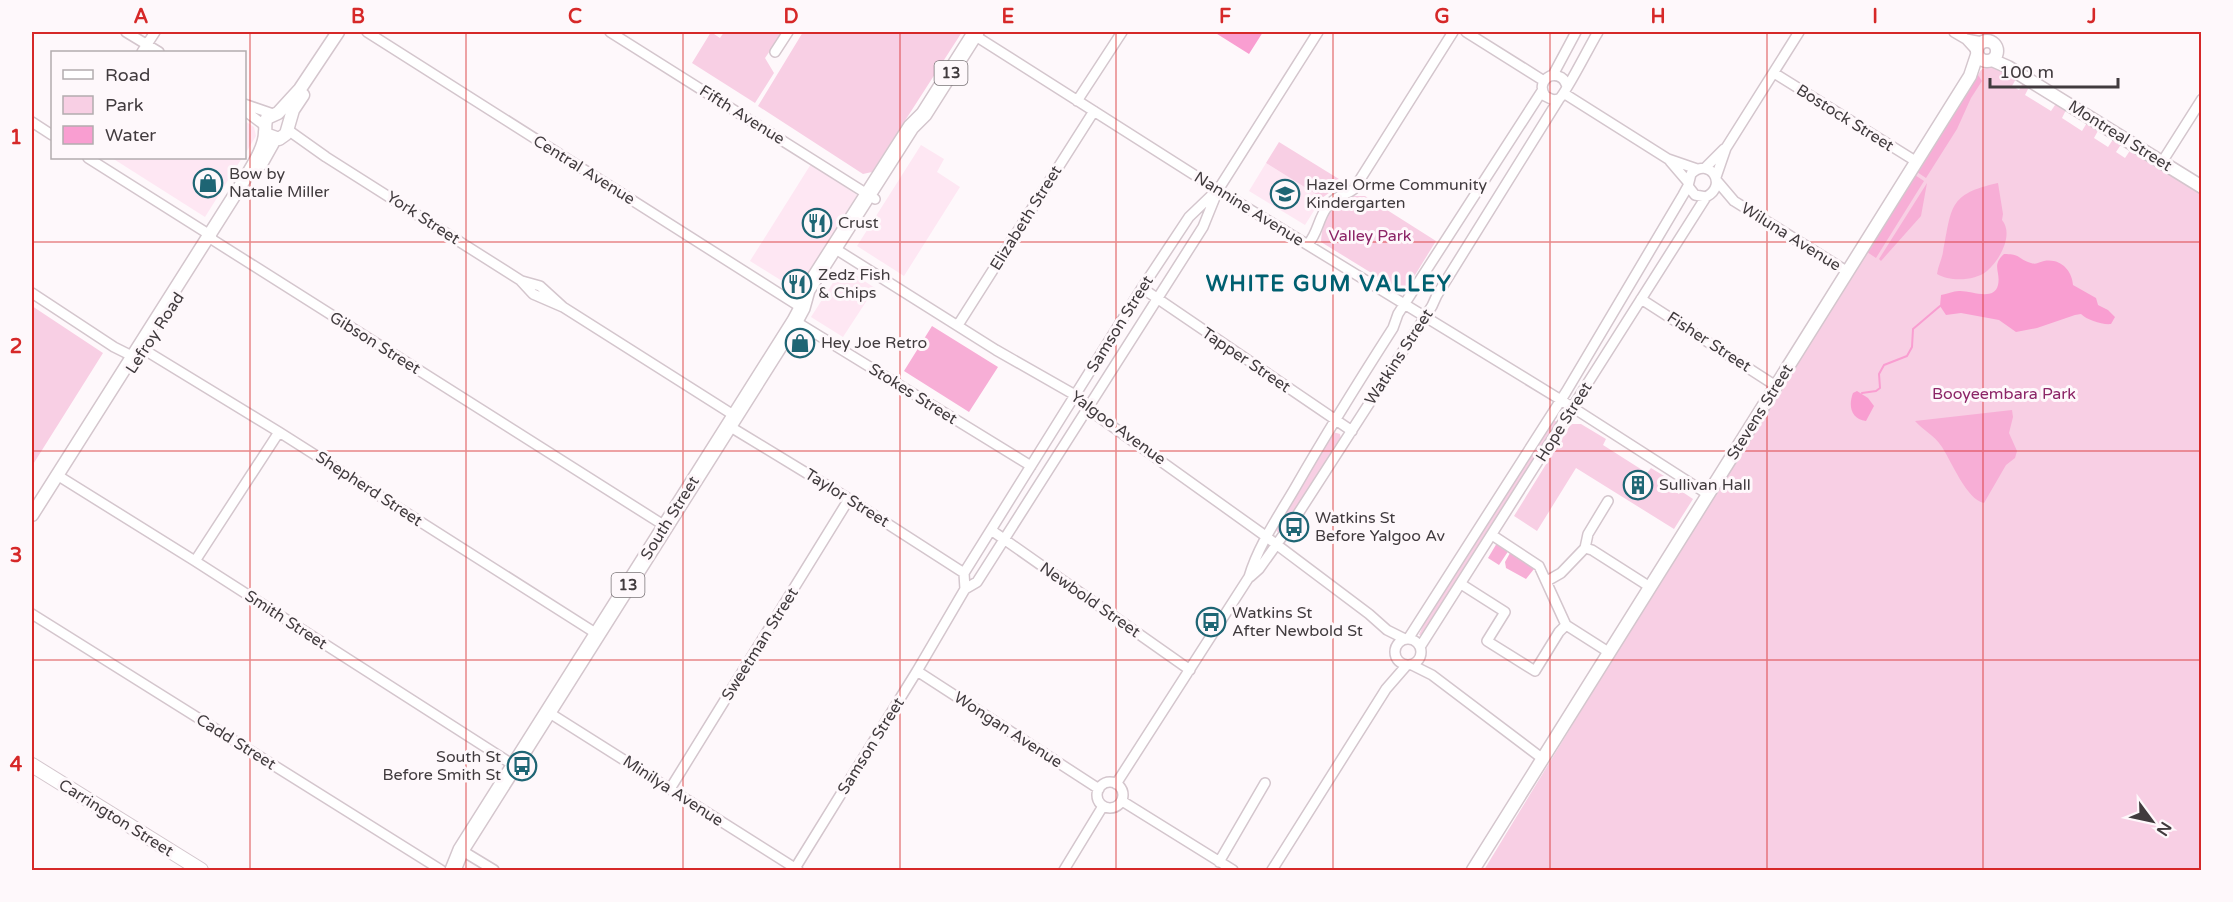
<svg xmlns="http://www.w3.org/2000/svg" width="2233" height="902" viewBox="0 0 2233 902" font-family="'Varela Round',sans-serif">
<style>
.built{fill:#fee7f3}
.green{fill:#f8cfe4}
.forest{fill:#f7aed6}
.water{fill:#f99ed1}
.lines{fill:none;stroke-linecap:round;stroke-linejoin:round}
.stream{stroke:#f99ed1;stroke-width:2}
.minor-casing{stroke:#d4c6cd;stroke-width:12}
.tertiary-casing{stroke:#d4c6cd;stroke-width:15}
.secondary-casing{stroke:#d4c6cd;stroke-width:16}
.primary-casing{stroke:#d4c6cd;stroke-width:18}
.minor{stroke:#fff;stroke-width:9}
.tertiary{stroke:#fff;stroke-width:12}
.secondary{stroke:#fff;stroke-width:14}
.primary{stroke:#fff;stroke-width:15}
.grid{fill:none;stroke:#d62828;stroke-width:1.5;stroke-opacity:0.55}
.labels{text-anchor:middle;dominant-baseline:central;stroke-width:6;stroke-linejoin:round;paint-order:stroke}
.shield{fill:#fef8fb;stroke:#7a7477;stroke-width:1.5}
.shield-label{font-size:15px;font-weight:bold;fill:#413b3e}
.street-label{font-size:16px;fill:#413b3e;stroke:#fef8fb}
.poi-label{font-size:16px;fill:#413b3e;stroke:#fef8fb;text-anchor:start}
.park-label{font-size:16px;fill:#8c2567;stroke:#fef8fb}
.district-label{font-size:22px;font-weight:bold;letter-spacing:1.5px;fill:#005f70;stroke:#fef8fb}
.neatline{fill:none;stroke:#d62828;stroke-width:2}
.grid-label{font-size:20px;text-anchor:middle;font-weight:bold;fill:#d62828}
</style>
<rect width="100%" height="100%" fill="#fef8fb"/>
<path class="built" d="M245,121L254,127L256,136L245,154Z
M921,145L944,159L937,172L960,187L904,276L857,246Z
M112,158H242L205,217Z
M1266,163L1322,198L1305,225L1249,191Z
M811,164L857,195L799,288L795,289L750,261Z
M843,267L875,288L843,337L811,317Z"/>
<path class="green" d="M711,32L720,38L724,32H783L765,58L774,73L755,103L692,63Z
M803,32H962L872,172L863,174L758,106Z
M1992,64L2017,77L2012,86L2019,90L2024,81L2030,85L2025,95L2051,111L2057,102L2067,108L2062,118L2082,131L2088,121L2099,129L2094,138L2108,147L2114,138L2122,143L2116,152L2125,158L2131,149L2201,194V870H1484L1660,581L1961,101L1981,70Z
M1279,142L1347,184L1333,190L1322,198L1266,163Z
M1353,196H1365L1436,241L1404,293L1321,242C1323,215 1329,207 1353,196Z
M32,306L103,353L32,466Z
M1551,418L1558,423L1422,636L1419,635L1433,602Z
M1571,424H1581L1606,439L1603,445L1647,473L1651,468L1669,479L1666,485L1679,494L1681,491L1693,499L1674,529L1576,468L1537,531L1514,516Z
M1333,432L1340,434L1341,440L1281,531L1277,532L1276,528Z"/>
<path class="forest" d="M1978,75L1982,81L1971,98L1957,129L1926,178L1917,172Z
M1915,175L1924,181L1876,258L1867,252Z
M1927,183L1921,216L1881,261L1879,259Z
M1998,183L2003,214L2002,220C2014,234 2000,260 1987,271C1975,281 1950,282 1937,274C1938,266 1942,259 1943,252C1952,207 1948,194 1998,183Z
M932,326L998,367L969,412L904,371Z
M2012,410L2013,417L2009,433L2017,451L2015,458L2006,465L1984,503C1967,500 1951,461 1942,447C1933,434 1924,431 1915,421Z
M1497,543L1509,550L1499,565L1488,558Z
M1510,553H1514L1534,569L1526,579L1506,568L1505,562Z"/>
<path class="water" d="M1214,32H1263L1249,54Z
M2004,254C2021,254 2018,259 2031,263C2037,265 2039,262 2044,261C2060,258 2072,270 2073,285L2096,298L2098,305L2108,310L2115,317L2111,324C2102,325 2087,320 2081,314L2075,315L2037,328L2016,332L1999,320L1961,313L1946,315L1940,306L1941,295C1947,294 1953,291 1959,291C1970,290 1994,302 1998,285C2001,271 1991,266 2004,254Z
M1857,391L1868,398L1874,406L1866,421C1851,419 1848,406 1853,393Z"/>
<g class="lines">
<path class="stream" d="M1862,393L1876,391L1880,388L1879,374L1884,365L1907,356L1912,347L1913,329L1940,306"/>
<g class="minor-casing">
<path id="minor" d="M126,32L159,52
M367,32L802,308
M610,32L875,199
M1466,32L1544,81
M1954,32L1966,39L1976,50
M974,35L1218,190L1561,400L1709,495
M1966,39L1982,42
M142,52L155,32
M775,52L788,32
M1774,73L1917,162
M1553,75L1576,32
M1565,94L1668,159L1697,169
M1559,99L1553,100L1545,96C1540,88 1542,80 1550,76C1559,74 1565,78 1567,87
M1077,101L1122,32
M244,104L273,114
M244,110L264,125
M32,122L52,135
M288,130L326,157L520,280L533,294L563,307
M88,158L210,235L213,240L665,526
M1670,161L1688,182
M2162,162L2202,99
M1705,168L1724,149
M1716,177L1726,148L1799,32
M1717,181L1734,201L1848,272
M1308,244C1318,233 1318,219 1327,207C1334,196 1345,196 1354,189L1453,32
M834,248L996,350L1075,395L1088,409L1264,535L1369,614L1387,630L1405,639
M522,281L540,286L563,307L735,416
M1142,288L1352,431
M32,293L114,347L138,359
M1641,299L1776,386
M795,321L1031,466
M958,325L1094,111
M138,346L279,432L597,634
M729,426L849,499L964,573
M57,475L195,561L515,766
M991,530L1190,670
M1492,535L1539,566L1566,625L1610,653
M1585,548L1588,534L1608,501
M195,561L279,432
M1250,577L1259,569L1294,520L1432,306L1437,295L1559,99C1565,95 1591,43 1598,32
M1547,581L1561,573L1585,548L1592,550L1650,587
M1461,584L1505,612L1487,641L1535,671L1559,632L1566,625
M965,589L964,573L1142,288L1189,217L1214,193
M32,614L441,870
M1395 652a13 13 0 1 1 26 0a13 13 0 1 1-26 0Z
M1408,639L1566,392L1683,195L1688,186L1691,174C1709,156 1729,185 1706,197L1695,195L1688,186
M1420,647L1706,197
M1412,665L1432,675L1543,759
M917,671L1099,789
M548,712L798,870
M1097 795a13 13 0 1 1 26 0a13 13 0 1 1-26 0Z
M1116,784L1249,577C1258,546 1278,517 1295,488C1326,434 1359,381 1393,328L1398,314L1542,91
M670,789L849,499
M1122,801L1233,870
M461,850L494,870
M1219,862L1265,783
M794,870L917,671L965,589L977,582L1203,227L1218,190L1318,32
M1064,870L1103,806
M1272,870L1386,689L1406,666"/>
</g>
<g class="tertiary-casing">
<path id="tertiary" d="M1977 51a10 10 0 1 1 20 0a10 10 0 1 1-20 0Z
M1992,60L2008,67L2202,187
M268,135L279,139L286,134L293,110L303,95
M261,164L275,139
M32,515L246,177C253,165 265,147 265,132C266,126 264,124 267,118L278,113L300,89L338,32
M1473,870L1970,76L1977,55"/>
</g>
<g class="secondary-casing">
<path id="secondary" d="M32,765L201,870"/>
</g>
<g class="primary-casing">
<path id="primary" d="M453,870L461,850L795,321L802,308L807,290L911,127L924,114L976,32"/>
</g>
<use href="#minor" class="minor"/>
<use href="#tertiary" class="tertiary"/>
<use href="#secondary" class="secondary"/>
<use href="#primary" class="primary"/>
</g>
<path class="grid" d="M250,32V870M466,32V870M683,32V870M900,32V870M1116,32V870M1333,32V870M1550,32V870M1767,32V870M1983,32V870M32,242H2202M32,451H2202M32,660H2202"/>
<defs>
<g id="shop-ring" transform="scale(1.5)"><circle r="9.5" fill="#fef8fb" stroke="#1e6574" stroke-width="1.5"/><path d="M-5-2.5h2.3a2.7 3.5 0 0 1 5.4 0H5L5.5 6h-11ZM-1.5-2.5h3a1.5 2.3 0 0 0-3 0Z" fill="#1e6574"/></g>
<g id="school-ring" transform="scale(1.5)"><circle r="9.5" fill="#fef8fb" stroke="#1e6574" stroke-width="1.5"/><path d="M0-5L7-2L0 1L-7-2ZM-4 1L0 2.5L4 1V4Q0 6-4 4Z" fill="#1e6574"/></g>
<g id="restaurant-ring" transform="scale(1.5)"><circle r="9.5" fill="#fef8fb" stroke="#1e6574" stroke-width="1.5"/><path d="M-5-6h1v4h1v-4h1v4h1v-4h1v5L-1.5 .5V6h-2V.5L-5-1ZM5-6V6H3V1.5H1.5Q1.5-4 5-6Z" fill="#1e6574"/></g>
<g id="building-ring" transform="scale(1.5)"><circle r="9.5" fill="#fef8fb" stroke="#1e6574" stroke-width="1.5"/><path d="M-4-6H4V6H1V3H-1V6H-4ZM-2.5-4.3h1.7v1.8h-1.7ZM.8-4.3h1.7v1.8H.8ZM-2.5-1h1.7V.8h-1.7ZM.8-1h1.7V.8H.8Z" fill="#1e6574"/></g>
<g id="bus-ring" transform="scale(1.5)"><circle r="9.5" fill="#fef8fb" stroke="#1e6574" stroke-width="1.5"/><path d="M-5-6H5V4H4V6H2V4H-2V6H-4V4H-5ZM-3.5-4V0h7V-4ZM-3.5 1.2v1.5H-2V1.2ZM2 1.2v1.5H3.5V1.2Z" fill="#1e6574"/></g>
</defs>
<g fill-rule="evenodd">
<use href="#shop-ring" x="208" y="183"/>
<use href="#school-ring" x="1285" y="194"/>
<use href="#restaurant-ring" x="817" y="223"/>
<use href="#restaurant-ring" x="797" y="284"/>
<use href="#shop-ring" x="800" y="343"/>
<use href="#building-ring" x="1638" y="485"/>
<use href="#bus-ring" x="1294" y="527"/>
<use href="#bus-ring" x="1211" y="622"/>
<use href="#bus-ring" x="522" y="766"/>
</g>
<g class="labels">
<g class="shield">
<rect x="934.5" y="61" width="33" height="24" rx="4.5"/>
<rect x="611.5" y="573" width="33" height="24" rx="4.5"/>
</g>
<g class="shield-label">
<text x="951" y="73">13</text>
<text x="628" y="585">13</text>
</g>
<g class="street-label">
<text transform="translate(742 115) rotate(32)">Fifth Avenue</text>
<text transform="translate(1845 118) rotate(32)">Bostock Street</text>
<text transform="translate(2120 136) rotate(32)">Montreal Street</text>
<text transform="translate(584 170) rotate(32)">Central Avenue</text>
<text transform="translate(1249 209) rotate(32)">Nannine Avenue</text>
<text transform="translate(423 218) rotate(33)">York Street</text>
<text transform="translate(1026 218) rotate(-58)">Elizabeth Street</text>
<text transform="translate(1791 237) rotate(32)">Wiluna Avenue</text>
<text transform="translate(1120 324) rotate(-58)">Samson Street</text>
<text transform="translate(155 333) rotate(-57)">Lefroy Road</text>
<text transform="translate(1709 342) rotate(33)">Fisher Street</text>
<text transform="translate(375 343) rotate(32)">Gibson Street</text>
<text transform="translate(1399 357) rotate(-57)">Watkins Street</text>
<text transform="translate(1246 360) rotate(34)">Tapper Street</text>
<text transform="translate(913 394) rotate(32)">Stokes Street</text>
<text transform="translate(1760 412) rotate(-58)">Stevens Street</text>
<text transform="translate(1564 422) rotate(-58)">Hope Street</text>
<text transform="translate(1118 428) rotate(36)">Yalgoo Avenue</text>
<text transform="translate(369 489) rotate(33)">Shepherd Street</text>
<text transform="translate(847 498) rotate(32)">Taylor Street</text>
<text transform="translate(670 518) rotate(-58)">South Street</text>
<text transform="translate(1090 600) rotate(35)">Newbold Street</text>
<text transform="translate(286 620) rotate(33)">Smith Street</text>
<text transform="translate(760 644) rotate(-58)">Sweetman Street</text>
<text transform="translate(1008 730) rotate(33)">Wongan Avenue</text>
<text transform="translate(236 742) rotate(32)">Cadd Street</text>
<text transform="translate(871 746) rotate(-58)">Samson Street</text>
<text transform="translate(673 791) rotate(33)">Minilya Avenue</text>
<text transform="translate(116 818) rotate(32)">Carrington Street</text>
</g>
<g class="poi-label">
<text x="229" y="174">Bow by<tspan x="229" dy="18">Natalie Miller</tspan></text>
<text x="1306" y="185">Hazel Orme Community<tspan x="1306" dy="18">Kindergarten</tspan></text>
<text x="838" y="223">Crust</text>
<text x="818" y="275">Zedz Fish<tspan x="818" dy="18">&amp; Chips</tspan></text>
<text x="821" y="343">Hey Joe Retro</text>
<text x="1659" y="485">Sullivan Hall</text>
<text x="1315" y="518">Watkins St<tspan x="1315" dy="18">Before Yalgoo Av</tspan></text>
<text x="1232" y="613">Watkins St<tspan x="1232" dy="18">After Newbold St</tspan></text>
<text x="501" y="757" text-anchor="end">South St<tspan x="501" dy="18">Before Smith St</tspan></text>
</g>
<g class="park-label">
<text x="1370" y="236">Valley Park</text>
<text x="2004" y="394">Booyeembara Park</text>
</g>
<g class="district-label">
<text x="1329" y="284">WHITE GUM VALLEY</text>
</g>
</g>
<rect width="2233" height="902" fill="none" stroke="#fef8fb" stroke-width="66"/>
<rect x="51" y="51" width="195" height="108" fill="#fef8fb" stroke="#b2acaf" stroke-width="1.5"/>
<rect x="63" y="70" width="30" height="9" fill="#ffffff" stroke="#b2acaf" stroke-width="1.5"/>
<text x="105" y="81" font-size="18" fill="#413b3e">Road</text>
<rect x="63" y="96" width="30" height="18" fill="#f8cfe4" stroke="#b2acaf" stroke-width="1.5"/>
<text x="105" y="111" font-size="18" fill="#413b3e">Park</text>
<rect x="63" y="126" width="30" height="18" fill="#f99ed1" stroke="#b2acaf" stroke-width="1.5"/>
<text x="105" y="141" font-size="18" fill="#413b3e">Water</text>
<g transform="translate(2152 821) rotate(123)" stroke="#fef8fb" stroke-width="4.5" paint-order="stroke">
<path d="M0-4.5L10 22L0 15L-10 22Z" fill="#413b3e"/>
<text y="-9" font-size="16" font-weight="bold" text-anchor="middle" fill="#413b3e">N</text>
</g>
<path d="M1990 78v9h128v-9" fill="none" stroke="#413b3e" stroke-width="3"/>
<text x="1999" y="78" font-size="18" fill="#413b3e" stroke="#fef8fb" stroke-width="4.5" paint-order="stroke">100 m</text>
<rect x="33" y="33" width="2167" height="836" class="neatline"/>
<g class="grid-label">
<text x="141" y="23">A</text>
<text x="358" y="23">B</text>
<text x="575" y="23">C</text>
<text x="791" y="23">D</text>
<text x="1008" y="23">E</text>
<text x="1225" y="23">F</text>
<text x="1442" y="23">G</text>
<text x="1658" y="23">H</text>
<text x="1875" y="23">I</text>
<text x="2092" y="23">J</text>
<text x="16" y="144">1</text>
<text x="16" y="353">2</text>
<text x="16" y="562">3</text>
<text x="16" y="771">4</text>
</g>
</svg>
